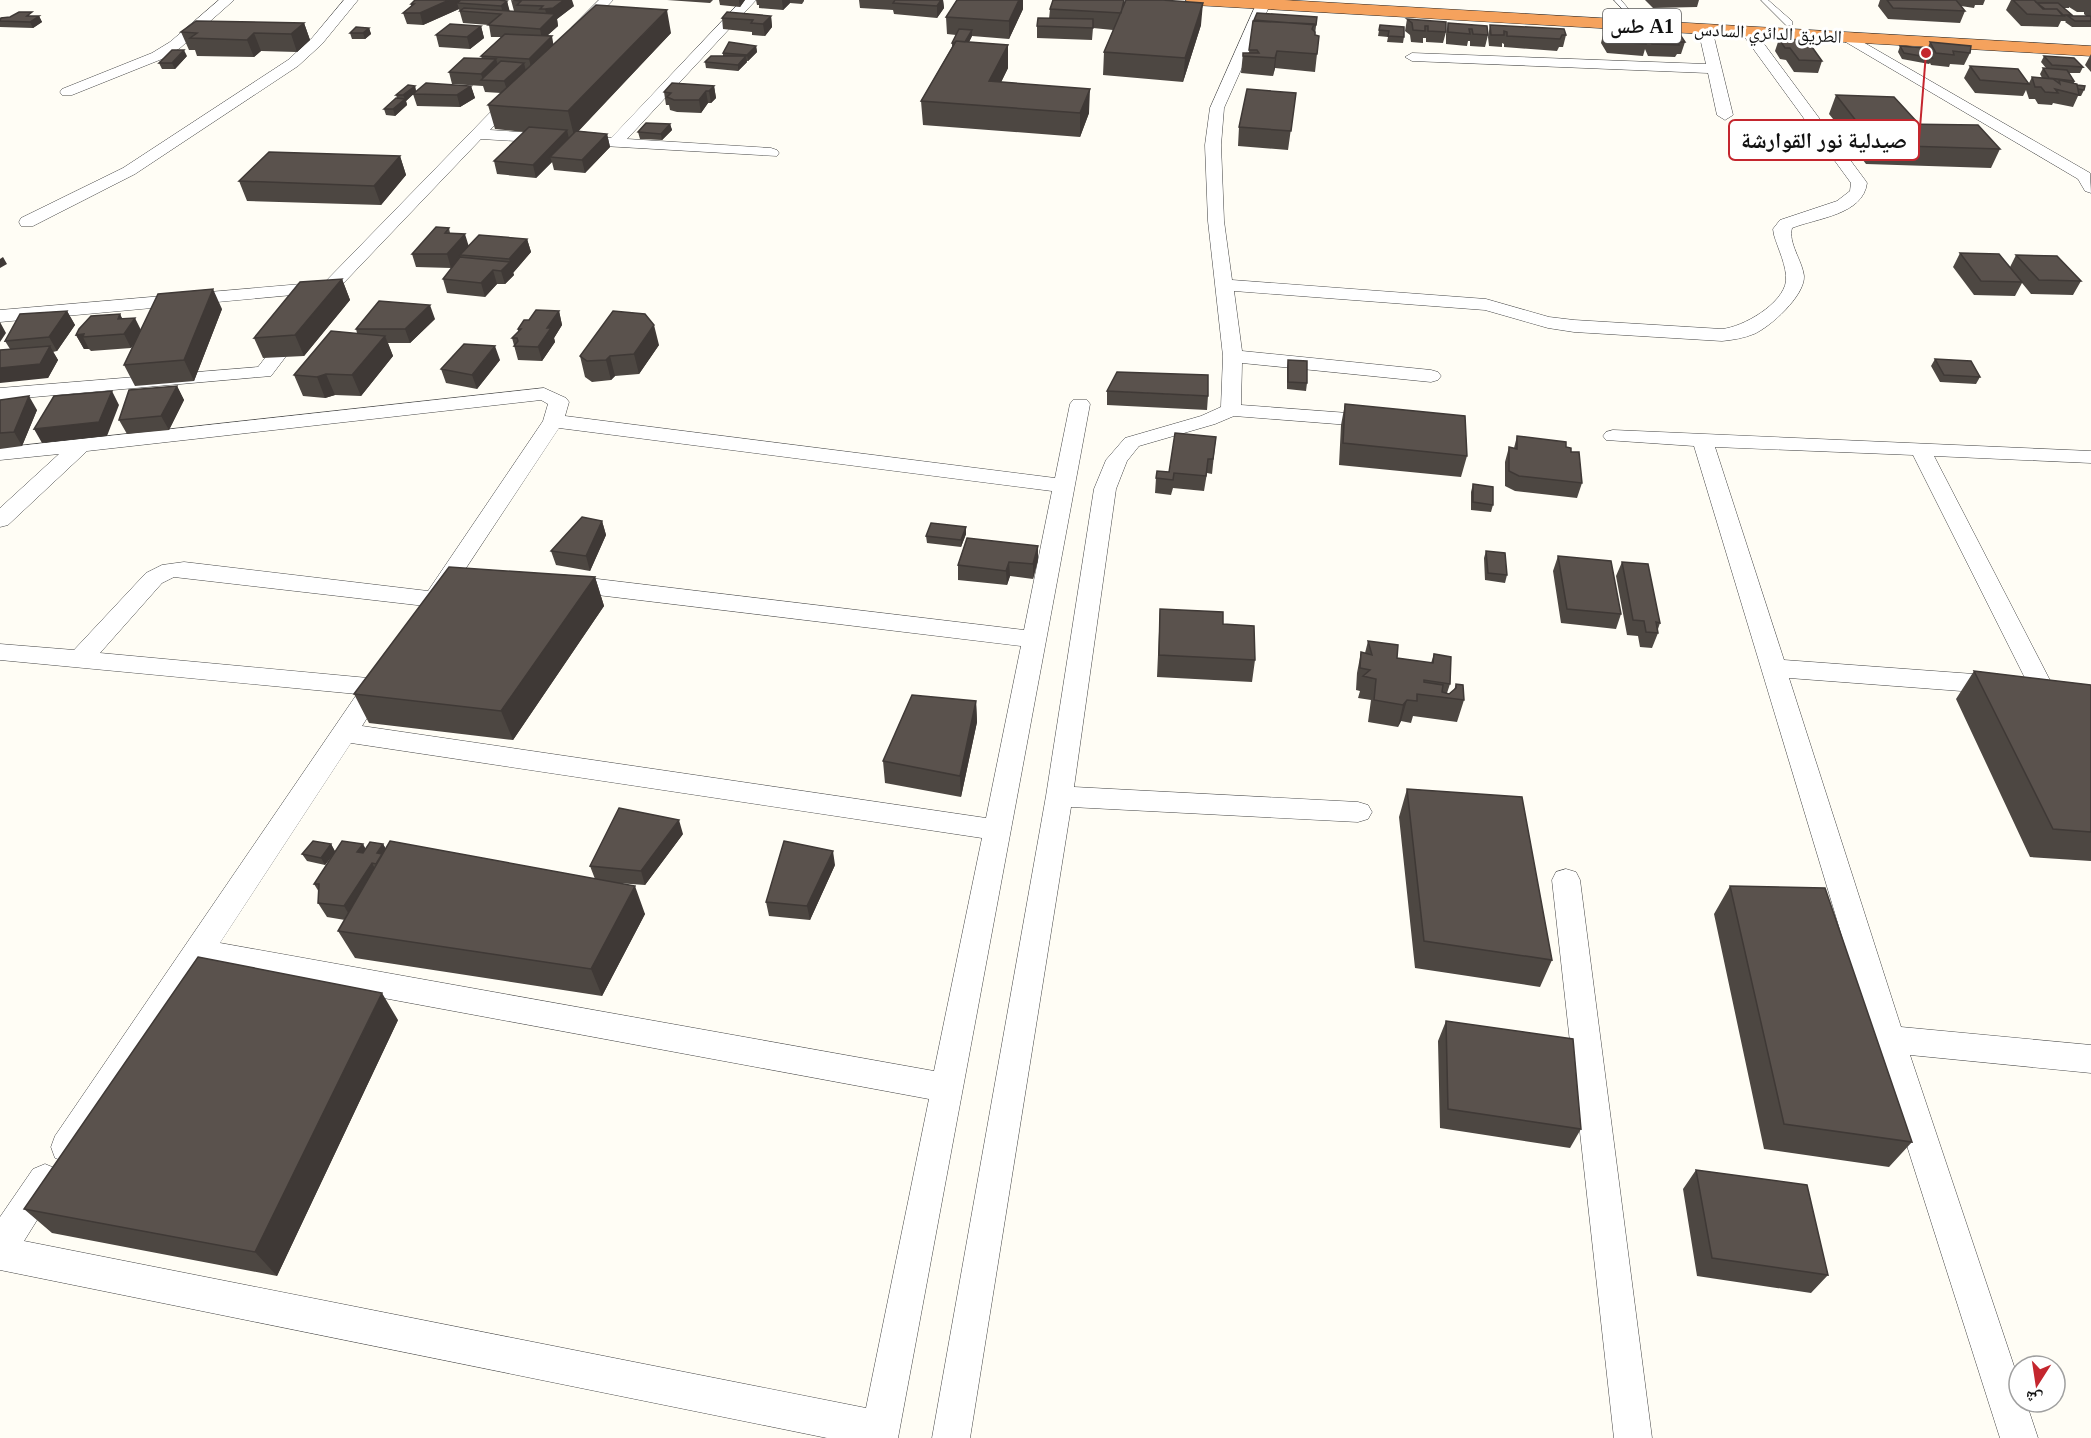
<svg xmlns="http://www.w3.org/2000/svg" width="2091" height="1438" viewBox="0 0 2091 1438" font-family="'Times New Roman','Noto Naskh Arabic',serif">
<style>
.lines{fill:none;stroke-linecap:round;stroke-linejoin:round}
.lane-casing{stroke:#444;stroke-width:1}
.street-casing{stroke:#444;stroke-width:1}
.highway-casing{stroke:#222;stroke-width:1}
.lane{fill:#fff;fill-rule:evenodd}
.street{fill:#fff;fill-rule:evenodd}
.highway{fill:#f5a25d;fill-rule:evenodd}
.wall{fill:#4d4742;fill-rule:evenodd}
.shaded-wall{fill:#3f3936}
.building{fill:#5a524d;stroke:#3f3936;stroke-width:1.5}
.labels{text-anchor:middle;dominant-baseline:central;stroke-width:6;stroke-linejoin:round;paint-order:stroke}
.far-street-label{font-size:18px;fill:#111;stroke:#fff}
.shield{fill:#fff;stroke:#585858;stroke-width:1.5}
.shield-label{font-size:20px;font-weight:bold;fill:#111}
.leader{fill:none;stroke:#c4262e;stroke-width:2}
.callout-dot{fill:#c4262e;stroke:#fff;stroke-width:2}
.callout{fill:#fff;stroke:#c4262e;stroke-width:2}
.callout-label{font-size:22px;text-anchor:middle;font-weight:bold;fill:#111}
</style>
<rect width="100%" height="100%" fill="#fffdf5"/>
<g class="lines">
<g class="lane-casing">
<path id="lane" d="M1614,0H1621L1632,13V15H1628Z
M1761,0H1768L1792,21V25H1786Z"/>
</g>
<g class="street-casing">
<path id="street" d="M219,0H234L180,48L162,59L72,95H62L60,92L62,89L152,53L170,42Z
M344,0H358L322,44L298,66L135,174L33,226H21L19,222L21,218L123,168L288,60L312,38Z
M599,0H613L582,33H572L570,30L572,27Z
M742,0H756L627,139L771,148L777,150L779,153L777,156L481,139L336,291L0,322V310L325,282L512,90H522L524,93L490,130L611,138Z
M1258,0H1272L1224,108L1221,145L1224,221L1232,280L1486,299L1549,317L1574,320L1722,329C1743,327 1783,304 1786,281C1787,266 1778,249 1774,235L1773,229L1780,220L1837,201L1850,191L1851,183L1741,32L1748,28L1753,29L1865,180L1867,183C1863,215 1817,218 1792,228C1788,243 1802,260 1804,276C1805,296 1770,327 1754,334C1744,338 1733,340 1722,341L1574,332L1548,328L1485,310L1234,291L1242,351L1431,370L1438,372L1441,376L1438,380L1431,382L1242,363L1241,405L1375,415L1382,417L1385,421L1382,425L1375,427L1234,416L1215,424L1139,446L1127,461L1116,489L1074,787L1358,802L1368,805L1372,812L1368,819L1358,822L1071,807L970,1438H932L1046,796L1094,489L1106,460L1125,438L1201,416L1221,407L1223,356L1208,221L1205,145L1210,108Z
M1705,25L1712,29L1733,115L1725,120L1717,115L1708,73L1412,61L1405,57L1412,53L1706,64L1698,29Z
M1849,34L2090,173L2091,193L2085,191L2078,179L1844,41L1842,38L1844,35Z
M297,324L304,326L306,330L271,376L0,400V388L258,367L290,326Z
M544,388L566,398L569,402L565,416L1055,478L1070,404L1073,400H1087L1090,404L898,1438H827L0,1270V1217L33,1169L45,1164L57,1169L62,1180L24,1241L866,1408L929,1099L205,965L79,1158L67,1162L55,1158L51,1147L55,1136L357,694L0,660V644L74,650L146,573L162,565L184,562L428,591L543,421L548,404L541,400L87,451L8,525L0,527V508L59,454L0,460V448ZM559,428L1052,491L1024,630L564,575L556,578L552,583L556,588L564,591L1021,646L986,818L362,726L392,679L389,673C380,670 373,670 368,678L100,653L162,583L174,577L434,607L442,604ZM351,743L982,838L934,1071L220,943Z
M1613,430L2091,451V463L1934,456L2054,688L2051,694L2042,697L2033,694L2030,688L1913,455L1715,447L1784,660L2001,676L2010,679L2013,685L2010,691L2001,694L1789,678L1901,1027L2091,1045V1073L1910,1055L2019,1381V1402H2026L2038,1438H2000L1873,1039L1694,446L1606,440L1603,436L1606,432Z
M1566,869L1576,872L1580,880L1652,1438H1614L1552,880L1556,872Z"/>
</g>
<g class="highway-casing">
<path id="highway" d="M1186,0H1284L2091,46V56L1194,5L1188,4Z"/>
</g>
<use href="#lane" class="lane"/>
<use href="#street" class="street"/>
<use href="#highway" class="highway"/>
</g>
<path class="wall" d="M511,0L574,6L557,19L558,26L547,36L553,44L671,33L578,131L607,134L610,147L585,173L554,170L552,162L536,178L497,174L494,161L524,132L495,129L488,105L501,93L485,92L483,86L452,84L449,72L482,59L481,56L501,37H491L489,25L463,23L459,9L423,25L407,24L403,13L411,6V4L507,1L509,11H514Z
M667,0H713L710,3Z
M719,0H745L740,7L720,5Z
M756,0H804V1L802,4L790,3L783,10L759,8V5H757Z
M859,0H943L944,8L937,18L894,14L893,10L860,8Z
M957,0H1023V9L1009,39L972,36L969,42L1008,45V68L1001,82L1089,113L1080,137L923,125L921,101L952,47V43L956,35L947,34L946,17Z
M1645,0H1699L1697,7L1653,8Z
M1880,0H1985L1983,5H1975L1974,8L1961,6L1965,11L1960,23L1888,19L1878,6Z
M2011,0H2091V27H2072L2065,22L2066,21H2061L2058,27L2021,26L2006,10ZM2069,7L2077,12H2084V14L2086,16H2071L2072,15L2064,8H2069Z
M1125,2L1201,25L1183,82L1103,75L1104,52L1113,30L1093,28L1092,40L1037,38V26L1049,19L1050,9Z
M34,16H39L42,22L33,28L0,27V18Z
M771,16L772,27L765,36L752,35V32L723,29L722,18Z
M1317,17L1315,35L1317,54L1315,72L1275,68L1273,76L1241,73L1243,53H1249L1253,21Z
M1407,19L1446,32L1443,43L1426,42V38H1423V43L1411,42L1410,35L1405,31Z
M304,23L310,40L297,52L261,51L254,57L197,56L195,50H189L181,32Z
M1448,23L1487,26L1488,35L1485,47L1470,46V41H1468L1467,46L1446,44V34Z
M1380,25L1404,37L1403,43L1387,42L1388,37L1378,36Z
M1490,25L1566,35L1563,47H1559L1557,51L1504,47V44L1502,43V47L1489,46L1488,37Z
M481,26L484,38L470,49L439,47L436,35Z
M369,28L371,34L365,39H352L350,33Z
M1604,31L1644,40L1646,33L1685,42L1681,54H1677L1675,57L1648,56L1645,49L1643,56L1607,53L1601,43Z
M1779,39L1822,61L1818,73L1794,72L1786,60L1780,59L1775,51Z
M1930,42L1970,53L1964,65L1950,64L1949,67L1931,65L1930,63L1929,64L1902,59L1898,52L1900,46L1927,50Z
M756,46L757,52L748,61H746L747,62L738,71L706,68L705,62L723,56V53Z
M2091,54V72L2085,65Z
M187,56L175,69H162L159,63Z
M2044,56L2083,67L2080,73H2069L2074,81V83L2084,90L2081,96H2078L2073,107L2053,103L2052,105L2038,104L2035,99H2029L2026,90L2023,96L1975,93L1964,78L1970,66L2029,83L2032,77L2042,78L2040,74L2043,68H2046L2041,62Z
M415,86L416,91L471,86L475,98L460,107L417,106L413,94L406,101L407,105L395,116L386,115L384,109L397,98L396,95Z
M714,86L716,98L711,103H708L701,113L677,112L670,110L669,105H666L664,92Z
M1296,93L1288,150L1238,146L1239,127Z
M1836,95L1917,122L1916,124L2000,149L1991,168L1866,164L1849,142L1850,140L1829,114Z
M670,124L672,130L662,140L640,139L638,132Z
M400,156L406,175L381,205L247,201L239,181Z
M449,228L450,233L469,246L527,239L531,252L513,273L514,275L505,284H497L485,297L447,293L443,279L457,261L451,268L416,267L412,254Z
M1960,253L2010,267L2016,255L2081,281L2073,295L2031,294L2022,283L2015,296L1974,295L1953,267Z
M342,279L350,300L304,356L263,358L254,338Z
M222,309L194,381L135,386L124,365L134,344L131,348L91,351L89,349H84L76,335L120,314L122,319L141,330Z
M67,311L75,325L57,351L53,352L58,360L48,378L10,349L5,341Z
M559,311L562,325L554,338L555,342L542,361L518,360L512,338L518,332V329L529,320Z
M435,319L410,343H388L393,356L361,396L335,395L325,398L303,396L294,375L357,333L356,329Z
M659,345L639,374L615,376L611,380L592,382L585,377L580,356Z
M1935,359L1980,377L1976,384L1940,382L1931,366Z
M500,360L477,389L446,383L441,369Z
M1288,360L1307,383L1306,391L1287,389V367Z
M177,386L184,400L169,430L127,434L119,420Z
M1107,391L1208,396L1207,410L1107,405Z
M0,400L37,410L22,446L0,449Z
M1345,404L1467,456L1461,477L1339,465L1341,425Z
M1517,436L1566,447L1571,452L1582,483L1577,498L1515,491L1505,486V462L1509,447L1514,448Z
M1216,437L1212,474L1207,473L1204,491L1173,488L1171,495L1155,493L1156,478L1169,472Z
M1473,484L1493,505L1491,512L1471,510V492Z
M602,521L606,535L590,571L556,565L551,551Z
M966,527V534L961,547L927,543L926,536Z
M1486,551L1507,575L1505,583L1485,580L1484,558Z
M1558,556L1621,614L1616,629L1561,623L1553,571Z
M1038,560L1033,579L1010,576L1007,585L958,580V565Z
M1622,562L1660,623L1658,629V633L1652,648L1640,647L1638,636L1627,635L1616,576Z
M595,577L604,606L513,740L369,723L354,694Z
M1160,609L1223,624L1255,660L1252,682L1157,677Z
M1368,641L1397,658L1431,663L1434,654L1450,684L1447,693L1449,694L1454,690L1456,684L1464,700L1457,722L1413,716L1411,723L1401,721L1398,727L1368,722L1371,700L1358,698L1360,691L1356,690L1357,673L1361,652L1365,653Z
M1974,671L2091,685V861L2030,857L1956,699Z
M976,701L977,722L961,797L885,783L883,761Z
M1407,789L1552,960L1540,987L1415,968L1399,817Z
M683,834L645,885L617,883L645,914L602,996L355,958L338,931L345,920L327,917L318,903L319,892L314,884L333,855L325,865L307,861L302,854L331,844L335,851L365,849L383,844L386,849L595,879L590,866Z
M835,865L810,920L769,916L766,902Z
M1730,886L1912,1142L1889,1167L1764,1149L1714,914Z
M398,1020L277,1276L52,1233L24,1209Z
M1446,1021L1581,1129L1570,1148L1440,1128L1438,1041Z
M1696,1170L1828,1275L1811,1293L1697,1276L1683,1189Z"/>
<path class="shaded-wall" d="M449,0H468L457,3L459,9L423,25L420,13Z
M564,0H572L574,6L557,19L558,26L542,40L540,29L548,21L545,9Z
M739,0H745L740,7L739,1Z
M782,0H790V3L783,10Z
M941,0H943L944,8L937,18V6Z
M1019,0H1023V9L1009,39V21Z
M507,1L510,12L504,17L501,6Z
M1203,3L1201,25L1183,82L1185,58Z
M667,10L671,33L574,136L568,111Z
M39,16L42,22L33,28L30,22Z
M771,16L772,27L765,36L763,24Z
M304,23L310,40L297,52L291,34Z
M481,26L484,38L470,49L467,37Z
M369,28L371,34L365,39L363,33Z
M972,30V36L966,48L964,44Z
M254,33L261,51L254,57L247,40Z
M552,36L554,48L532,71L529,59Z
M1008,45V68L990,105L989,81Z
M756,46L757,52L748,61L747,55Z
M184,50L187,56L175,69L172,63Z
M1277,51L1275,68L1273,76L1275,58Z
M746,56L747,62L738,71V65Z
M496,59L500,71L483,80L481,74Z
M524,63L527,75L508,93L504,81Z
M415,86L416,92L406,101L407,105L395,116L393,109L405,99L403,95Z
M471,86L475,98L460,107L457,95Z
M714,86L716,98L711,103L709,91Z
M1090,89L1089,113L1080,137V113Z
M706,91L708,103L701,113L699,100Z
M670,124L672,130L662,140L661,134Z
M567,130L570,143L550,157L552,162L536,178L533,165Z
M607,134L610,147L585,173L582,160Z
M400,156L406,175L381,205L374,186Z
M465,234L469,247L460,255L461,257L451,268L447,254Z
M527,239L531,252L513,273L509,259Z
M3,257L7,264L0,268V259Z
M510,262L514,275L505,284L501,271Z
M493,270L497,284L485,297L481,283Z
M342,279L350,300L304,356L295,335Z
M213,289L222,309L194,381L184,360Z
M430,305L435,319L410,343L405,329Z
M67,311L75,325L57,351L49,337Z
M559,311L562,325L554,338L555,342L542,361L538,347L547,328Z
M120,314L127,328L135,318L142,332L131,348L124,334L118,319Z
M0,322L6,333L0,342Z
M654,325L659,345L639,374L634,354Z
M84,334L83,337L89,349H84L76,335Z
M385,336L393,356L361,396L352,375Z
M50,346L58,360L48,378L0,383V368Z
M495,346L500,360L477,389L472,375Z
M610,356L615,376L611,380L606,360Z
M326,374L335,395L325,398L317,377Z
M177,386L184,400L169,430L161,416Z
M112,391L119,405L107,436L42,443L34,429Z
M29,396L37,410L22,446L14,432Z
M602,521L606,535L590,571L586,556Z
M966,527V534L961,547V540Z
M1038,546V560L1033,579V564Z
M1009,562L1010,576L1007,585L1006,571Z
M595,577L604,606L513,740L501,711Z
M1407,700L1401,721L1398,727L1403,705Z
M976,701L977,722L961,797L960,776Z
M679,820L683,834L645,885L641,871Z
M331,844L335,852L325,865L321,858Z
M363,844L371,858L357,852Z
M383,844L391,858L377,853Z
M833,851L835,865L810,920L807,906Z
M372,863L380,878L353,921L344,906Z
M635,886L645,914L602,996L591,969Z
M382,993L398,1020L277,1276L255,1252Z"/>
<path class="building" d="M415,0H449L420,13H403L414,4H411Z
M461,0H498L507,1L501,6L457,3Z
M513,0H564L553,8L545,9H540L543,6L517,5L521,1Z
M895,0H941L937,6L893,3Z
M957,0H1019L1009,21L946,17Z
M1053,0H1124L1121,13L1050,9Z
M1126,0H1162L1203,3L1185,58L1104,52Z
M1887,0H1956L1965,11L1893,8Z
M2013,0H2034L2043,9H2057L2064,16L2027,14Z
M2037,3H2058L2072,15H2062L2057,9H2045Z
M596,5L667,10L568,111L488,105Z
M464,8L555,14L540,29L488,25L501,14L460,11Z
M19,12H32L27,16H39L30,22L0,21L1,18L10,17Z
M727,12L771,16L763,24L751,23L753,20L722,18Z
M1257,13L1317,17L1316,25L1254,20Z
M2068,16H2090L2091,17V21H2075Z
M1038,18L1093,19V28L1037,26Z
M1407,19L1446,22V32L1428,31V26H1425V31L1413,30L1412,23Z
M196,21L304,23L291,34L254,33L247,40L190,38L197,33L181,32Z
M1253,21L1314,24L1312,29L1315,32V35L1319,36L1317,54L1277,51L1275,58L1243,56V53H1259L1257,50H1249Z
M1448,23L1487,26L1488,35L1473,34L1472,29H1469L1470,34L1448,32Z
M450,24L481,26L467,37L436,35Z
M1380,25L1404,27V37L1388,36L1389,31L1379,30Z
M1490,25L1564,29L1566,35H1562L1560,39L1507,36V32L1504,31V35H1491Z
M356,27L369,28L363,33H350Z
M959,29L972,30L965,42L956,41L954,43H952Z
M1604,31L1642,34L1646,44L1610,42Z
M1646,33L1681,36L1685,42H1678L1679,45L1652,44Z
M505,34L552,36L529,59L481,56Z
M1779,39L1807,40L1822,61L1799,60L1790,48H1785Z
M956,41L1008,45L989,81L1090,89L1080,113L921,101Z
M729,42L756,46L747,55L723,53Z
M1930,42L1971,46L1970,53L1953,51L1954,55L1936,53Z
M1900,46L1925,48L1932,58L1904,53Z
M172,50H184L172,63H159Z
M711,56H746L738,65L705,62Z
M2044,56L2074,58L2083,67L2052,65Z
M464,58L496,59L481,74L449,72Z
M501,61L524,63L504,81L481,80Z
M1970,66L2018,69L2029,84L1980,80Z
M2043,68L2067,70L2074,81L2049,78Z
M2032,77L2053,79L2060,84L2059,80L2077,84L2079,95L2055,89L2058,93L2045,92L2041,87H2035Z
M426,83L471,86L457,95L413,94Z
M672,83L714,86L709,91H706L699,100H674L667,97L671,93L664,92Z
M408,85L415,86L403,95H396Z
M2077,85L2085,86L2084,90L2078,89Z
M1247,89L1296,93L1291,131L1239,127Z
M1836,95L1894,97L1917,122L1901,124L1978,125L2000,149L1874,145L1857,123L1875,122H1857Z
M396,98L405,99L393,109H384Z
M646,123L670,124L661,134L638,132Z
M529,127L567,130L533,165L494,161Z
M576,131L607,134L582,160L550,157Z
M269,152L400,156L374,186L239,181Z
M436,227L449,228L445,233L465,234L447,254H412Z
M479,235L527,239L509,259L460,255Z
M1960,253L1999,254L2022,282L1981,281Z
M2016,255L2057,256L2081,281L2039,280Z
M460,257L510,262L501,271L493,270L481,283L443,279Z
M342,279L295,335L254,338L300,282Z
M213,289L184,360L124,365L158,294Z
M379,301L430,305L405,329H356Z
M536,310L559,311L547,328H551L538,347L514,346L518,341L517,338H512L521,329H518L524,320H529Z
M67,311L49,337L5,341L20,314Z
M613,311L645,314L654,325L634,354L610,356L606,360L587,361L580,356Z
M120,314L118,319L135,318L124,334L83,337L84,334L76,335L79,329L91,316Z
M331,331L385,336L352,375L326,374L317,377L294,375Z
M464,344L495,346L472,375L441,369Z
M50,346L40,364L0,368V350Z
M1935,359L1971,361L1980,377L1944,375Z
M1288,360L1307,361V383L1288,382Z
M1117,372L1208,375V396L1107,391Z
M177,386L161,416L119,420L129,390Z
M112,391L99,422L34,429L54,396Z
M29,396L14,432L0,433V400Z
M1345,404L1465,416L1467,456L1343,443Z
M1175,433L1216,437L1213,459H1208L1206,476L1174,473L1173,480L1156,478L1157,471L1169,472Z
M1517,436L1566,442V447L1571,448V452H1579L1582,483L1519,476L1509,471V447L1517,449Z
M1473,484L1493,487V505L1473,502Z
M582,517L602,521L586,556L551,551Z
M931,523L966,527L961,540L926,536Z
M967,538L1038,546L1033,564L1009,562L1006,571L958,565Z
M1486,551L1505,553L1507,575L1488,573Z
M1558,556L1611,561L1621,614L1567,609Z
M1622,562L1648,564L1660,623L1656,622L1658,633L1646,632L1644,621L1633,620Z
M449,567L595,577L501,711L354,694Z
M1160,609L1223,612V624L1254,626L1255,660L1159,655Z
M1368,641L1398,645L1397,658L1433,663L1434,654L1451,657L1450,684L1424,680V682L1443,685L1442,692L1449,694L1456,688V684L1463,685L1464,700L1417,694V701L1407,700L1403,705L1374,700L1376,679L1363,676L1370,670L1360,668L1361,652L1372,655Z
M1974,671L2091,685V832L2053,829Z
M912,695L976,701L960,776L883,761Z
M1407,789L1522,797L1552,960L1424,941Z
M619,808L679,820L641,871L590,866Z
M313,841L331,844L321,858L302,854Z
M342,841L363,844L357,852L363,853L370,842L383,844L377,853L382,854L376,864L372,863L344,906L318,903L319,884H314Z
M390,841L635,886L591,969L338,931Z
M784,841L833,851L807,906L766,902Z
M1730,886L1825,888L1912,1142L1784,1124Z
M198,957L382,993L255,1252L24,1209Z
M1446,1021L1573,1039L1581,1129L1448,1109Z
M1696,1170L1807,1185L1828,1275L1712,1258Z"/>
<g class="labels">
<g class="far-street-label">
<text transform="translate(1768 33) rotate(3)">الطريق الدائري السادس</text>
</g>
<rect class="shield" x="1603" y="9" width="78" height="34" rx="4.5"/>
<g class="shield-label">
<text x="1642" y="26">طس A1</text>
</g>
</g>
<path class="leader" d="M1926 53L1919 140"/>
<circle class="callout-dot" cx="1926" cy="53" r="6"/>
<rect class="callout" x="1729" y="120" width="190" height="40" rx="6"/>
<g class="callout-label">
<text x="1824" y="148">صيدلية نور القوارشة</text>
</g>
<g transform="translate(2037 1384) rotate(192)"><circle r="28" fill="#ffffff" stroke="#a0a0a0" stroke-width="1.5"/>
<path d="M0-4.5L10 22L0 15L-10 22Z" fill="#c4262e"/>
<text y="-9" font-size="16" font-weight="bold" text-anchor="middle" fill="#111111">ش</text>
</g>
</svg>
